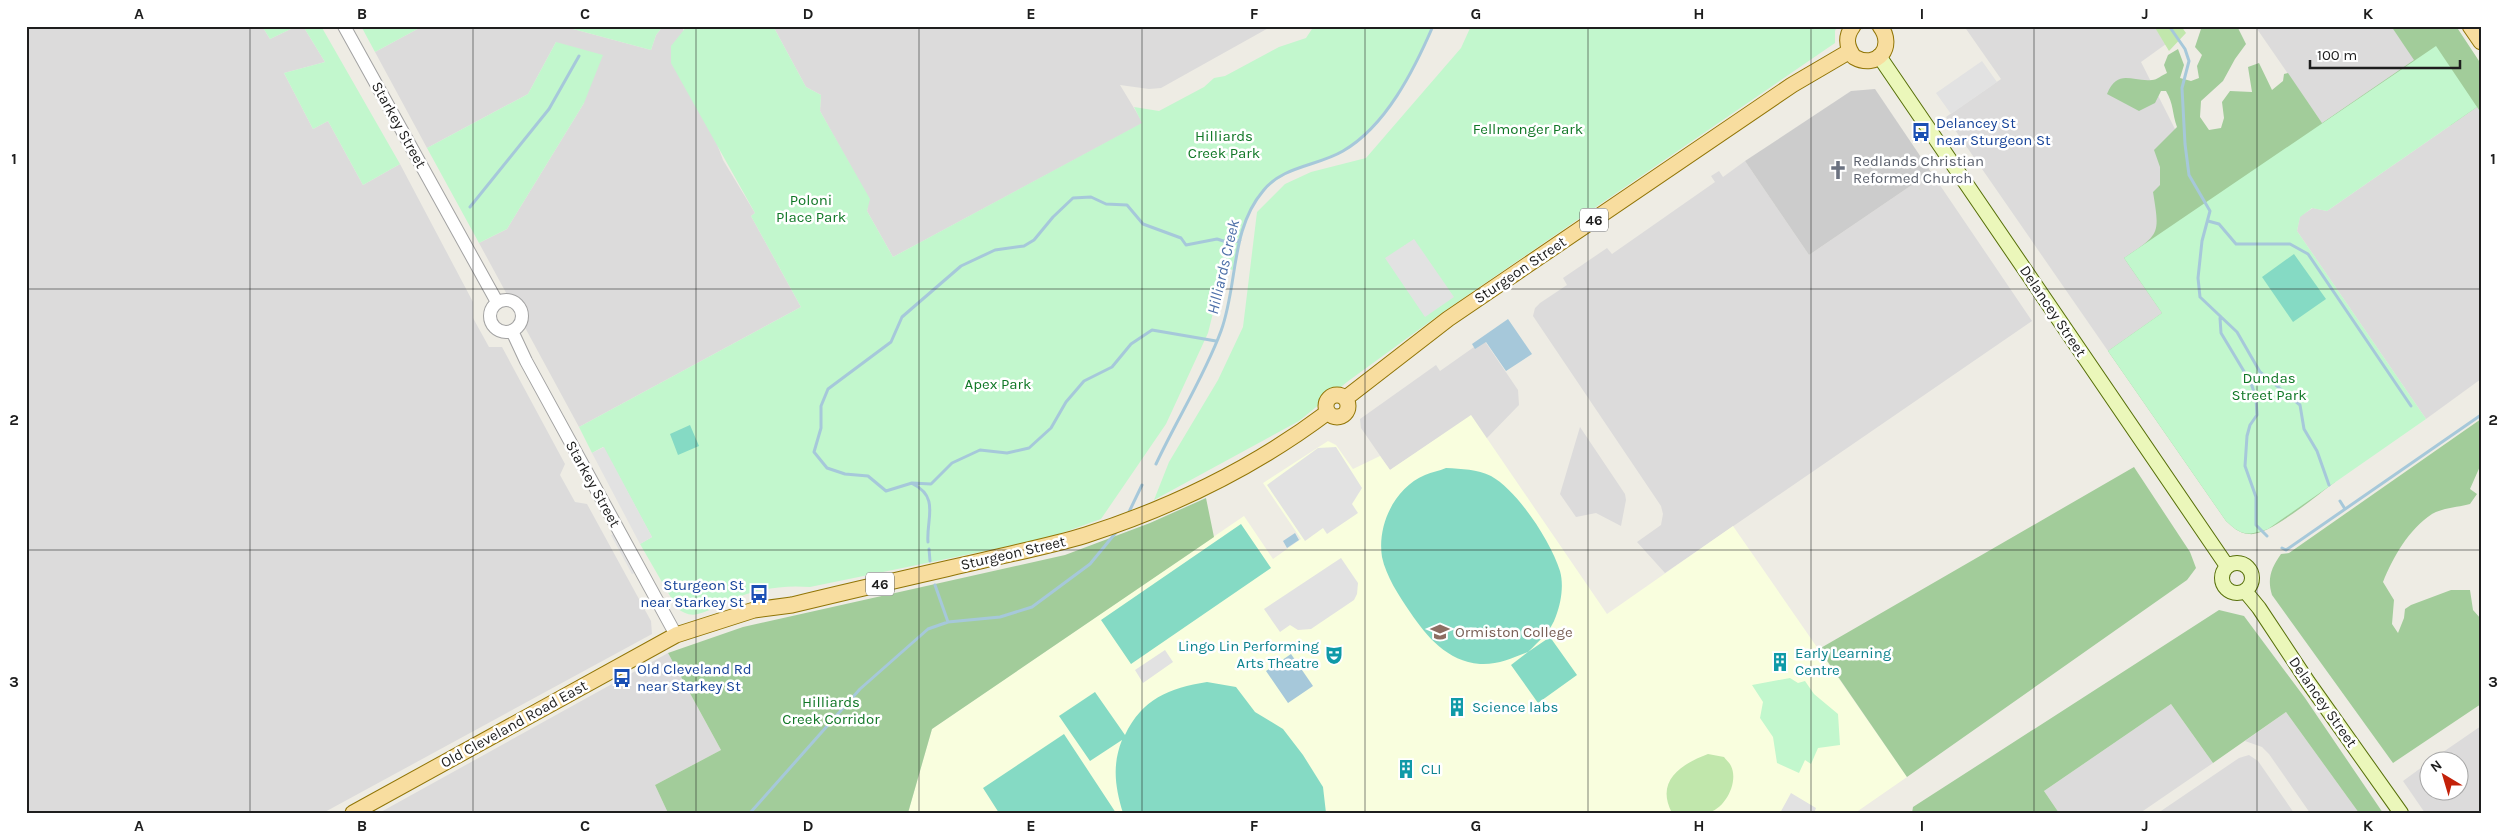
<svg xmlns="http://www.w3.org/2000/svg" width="2507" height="839" viewBox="0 0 2507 839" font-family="Karla,sans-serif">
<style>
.residential{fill:#dcdbdb}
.education{fill:#f9fede}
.religious{fill:#ccc}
.grass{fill:#c1e7ac}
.forest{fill:#a2cc9a}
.park{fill:#c2f7cd}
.pitch{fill:#85dac4}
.parking{fill:#e2e2e2}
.water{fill:#a6c8da}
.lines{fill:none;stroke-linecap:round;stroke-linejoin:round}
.stream{stroke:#a6c8da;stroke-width:3}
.tertiary-casing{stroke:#a2a2a2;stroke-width:14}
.secondary-casing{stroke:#577009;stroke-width:16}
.primary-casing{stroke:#917506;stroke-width:17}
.tertiary{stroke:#fff;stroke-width:12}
.secondary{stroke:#ebf7ba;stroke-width:14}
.primary{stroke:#f8dd9f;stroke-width:15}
.grid{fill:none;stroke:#1e1e1e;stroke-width:1;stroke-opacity:0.55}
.labels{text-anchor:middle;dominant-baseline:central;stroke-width:5;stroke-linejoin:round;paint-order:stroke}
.shield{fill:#fff;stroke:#626262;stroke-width:1}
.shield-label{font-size:14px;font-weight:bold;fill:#1e1e1e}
.transit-label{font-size:15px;fill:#164399;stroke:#fff;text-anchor:start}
.street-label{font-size:15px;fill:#1e1e1e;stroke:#fff}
.park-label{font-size:15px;fill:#107726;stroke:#fff}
.worship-label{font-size:15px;fill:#5b616d;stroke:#fff;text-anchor:start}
.education-label{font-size:15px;fill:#785e54;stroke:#fff;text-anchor:start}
.culture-label{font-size:15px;fill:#0d838f;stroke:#fff;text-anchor:start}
.water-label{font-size:16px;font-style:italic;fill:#4e70a9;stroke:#fff}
.neatline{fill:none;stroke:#1e1e1e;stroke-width:2}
.grid-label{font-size:16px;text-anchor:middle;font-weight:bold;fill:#1e1e1e}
</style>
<rect width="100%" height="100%" fill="#eeece4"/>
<path class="residential" d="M26,26H262L270,39L297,26H303L325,62L284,73L313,129L328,121L363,185L400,164L473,302V318L489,347H502L565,464L560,475L575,502L587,504L651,621L652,634L323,813H26Z
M423,26H562L651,50L656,35L663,26H687L683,29L717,144L723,160L755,213L751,216L801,307L579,427L479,243L507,229L584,103L556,42L528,94L427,148L375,52Z
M773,26H1272L1161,88L1149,89L1120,85L1143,123L893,257L867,211L869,199L820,111L821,95L806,87Z
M1964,26H2154L2166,44L2141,62L2176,131L2187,215L2125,258L2162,313L2108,351L1946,117L2001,79Z
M2255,26H2391L2415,60L2322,123Z
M2477,107L2481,113V379L2426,419L2297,231L2300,216L2313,208L2327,211Z
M1745,161L1809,255L1931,172L2032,321L1665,573L1637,542L1661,525L1663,514L1661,506L1533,316L1535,308L1540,303L1567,285L1563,278L1607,248L1612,254L1715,182L1711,176L1719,171L1723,177Z
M1484,340L1518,390L1519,405L1486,439L1471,416L1390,470L1361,428L1360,419L1436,365L1440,371Z
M1580,427L1625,494L1626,500L1621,526L1596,513L1576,517L1560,494Z
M668,653L721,750L655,785L668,813H379Z
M2171,704L2213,763L2140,813H2059L2044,791Z
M2286,712L2359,813H2310L2269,754L2262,747L2245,741Z
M2481,726V813H2425L2403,781L2429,762L2430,792H2460V762L2430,761Z
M2249,755L2258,761L2294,813H2158L2239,758Z"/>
<path class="education" d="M1471,415L1607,614L1733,526L1907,777L1855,813H908L932,729L1244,516L1273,559L1301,539L1263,483L1328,441L1336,445L1353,469L1380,456L1390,470Z"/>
<path class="religious" d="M1875,89L1931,172L1809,255L1745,161L1851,91Z"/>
<path class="grass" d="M2154,26H2181L2186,33L2169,51Z
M1708,754L1724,757C1726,760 1730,763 1731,766C1739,782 1725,810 1707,813C1696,815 1683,813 1672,813C1655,781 1681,764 1708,754Z"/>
<path class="forest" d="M2202,26H2237L2246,44L2235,59L2223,81L2201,101L2200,117L2209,130L2221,128L2224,118L2222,102L2230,91L2252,92L2248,67L2259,63L2272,90L2283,81L2284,74L2288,73L2322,123L2414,60L2391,26H2456L2481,64V113L2477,107L2451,125L2283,187L2335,482C2317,495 2268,537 2249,534C2238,533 2233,527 2226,521L2108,351L2162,313L2124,258C2160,234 2160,235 2153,192L2160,185V167L2154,150L2177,127C2172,113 2174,105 2166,91H2161L2155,103L2139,111L2107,94C2118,68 2131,82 2152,80C2157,80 2162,75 2167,73L2164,65L2168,55L2178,49L2184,65L2180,78L2191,81L2199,78L2197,66L2202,55L2195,47Z
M2481,419V464L2470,489L2477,494L2470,504C2459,507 2442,508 2432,514C2409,529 2393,557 2383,582L2394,600L2392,624L2398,633L2404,618L2405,609L2411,605L2451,590H2470L2473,610L2481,619V704L2393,763L2272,595C2267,579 2271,568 2281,554L2289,553Z
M2134,467L2190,552L2196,568L2187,580L1907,777L1819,649Z
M1206,498L1214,537L932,729L908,813H668L655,785L721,750L668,653L743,627L1065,555L1150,523Z
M2219,610L2244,616L2305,698L2383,813H2359L2286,712L2213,763L2171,704L2044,791L2059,813H1912L1913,807Z"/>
<path class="park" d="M262,26H297L270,39Z
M303,26H321L400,164L363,185L328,121L313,129L284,73L325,62Z
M361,26H423L375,52Z
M562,26H663L656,35L651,50Z
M687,26H773L806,87L821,95L820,111L870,199L867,211L893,257L1142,123L1134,107L1159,111L1204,87L1214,78L1225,76L1279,47L1306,38L1314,26H1433C1412,74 1388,117 1346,149C1333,158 1314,162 1300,168C1251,187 1241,222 1235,270L1224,269L1208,333L1166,424L1101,519L1048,538L810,587C786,585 764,588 741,596C727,601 713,610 698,614C690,616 683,613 677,608L640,544L652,537L603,447L592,453L579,427L801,307L751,216L755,213L671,63V46Z
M1471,26H1837L1835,31V43L1443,312L1347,382L1299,421L1154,500L1169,462L1218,380L1243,327L1257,212L1285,184L1311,172L1366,158L1461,48Z
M556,42L603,55L584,103L507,229L479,243L427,148L528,94Z
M2436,46L2477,107L2327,211L2312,208L2300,217L2297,231L2426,419L2268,529C2247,536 2242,536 2226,521L2108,351L2162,313L2124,258Z
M1790,678L1798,683L1805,681L1814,694L1838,714L1840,745L1818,748L1811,764L1805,760L1799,773L1777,763L1773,737L1760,718L1763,702L1752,685Z"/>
<path class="pitch" d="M2294,254L2326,299L2293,322L2262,277Z
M690,425L699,446L678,455L670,434Z
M1446,468C1462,469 1477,469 1491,476C1518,491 1551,542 1560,571C1564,585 1561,603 1556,616C1551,631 1539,641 1528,652L1550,637L1577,675L1538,703L1511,665L1528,652C1512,658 1498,665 1480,664C1447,661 1427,637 1410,612C1399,596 1386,576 1382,557C1377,526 1394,488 1425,475C1432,472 1439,471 1446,468Z
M1241,524L1271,568L1131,664L1101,620Z
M1207,682L1236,687L1255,712L1283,729L1303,755L1323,787L1326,813H1123C1115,787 1112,765 1122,740L1090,761L1059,716L1095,692L1125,735C1142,699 1169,688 1207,682Z
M1064,734L1116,813H999L983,788Z"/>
<path class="parking" d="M1982,61L1997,82L1951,114L1936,93Z
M1414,239L1454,297L1425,317L1385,258Z
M604,447L652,537L640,544L592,453Z
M1336,447L1362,488L1352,504L1358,513L1327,534L1323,528L1305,541L1267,485L1318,448Z
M614,534L635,573L632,574L611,535Z
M1341,558L1358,583L1357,594L1354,600L1311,629L1298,630L1290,625L1280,632L1264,609Z
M1165,650L1173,662L1143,683L1135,670Z
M1791,793L1816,808L1814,813H1780Z"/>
<path class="water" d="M1508,319L1532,354L1506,371L1486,342L1475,349L1472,344Z
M1295,533L1299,540L1287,548L1283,541Z
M1291,654L1313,686L1288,703L1266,671Z"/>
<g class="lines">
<path class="stream" d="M2169,26L2185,49L2189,61L2182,88L2185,144L2189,175L2210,211L2202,241L2198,278L2200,297L2237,332L2260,372L2300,405L2304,429L2317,451L2329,485
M587,27V26
M470,207L549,109L579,56
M2208,221L2219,224L2236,244H2290L2308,254L2411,406
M2220,318L2221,333L2251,383L2256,398L2257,415L2250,425L2247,436L2245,466L2256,497V525L2267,536
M1216,341L1152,330L1131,344L1112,367L1084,381L1066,402L1051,428L1029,448L1007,453L980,450L952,463L931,484L912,483L886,491L868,476L845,474L827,468L814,452L821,428V406L828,389L891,342L902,317L961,266L995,250L1024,246L1034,240L1053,217L1073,198L1091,197L1106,204L1127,205L1143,224L1181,238L1186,245L1217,239L1230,243L1240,240
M1156,464C1177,419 1204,377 1221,331C1238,285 1230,230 1263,191C1282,166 1318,166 1343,151C1386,126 1414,70 1433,26
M913,484C940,497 926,520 928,542
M2340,501L2345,509
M1128,514L1142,485
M2282,548L2286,550L2481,415
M929,549L930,561
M935,585L948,622
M750,813L860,689L928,629L948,622L1000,617L1032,607L1090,564L1118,530"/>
<g class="tertiary-casing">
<path id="tertiary" d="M344,26L497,302
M490 316a16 16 0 1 1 32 0a16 16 0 1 1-32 0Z
M512,331L526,361L676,635"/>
</g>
<g class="secondary-casing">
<path id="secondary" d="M1879,56L2227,566
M2222 578a15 15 0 1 1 30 0a15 15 0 1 1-30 0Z
M2245,591L2259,608L2308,682L2401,813"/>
</g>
<g class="primary-casing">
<path id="primary" d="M1853,26C1845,37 1846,46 1854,57C1877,70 1896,47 1880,26
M2470,26L2481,42
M1326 406a11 11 0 1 1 22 0a11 11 0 1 1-22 0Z
M1346,398L1448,319L1792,85L1850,51
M353,813L676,635L754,610L792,605C853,590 915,576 976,562C1013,553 1050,546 1086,535C1173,507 1255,467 1328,412"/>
</g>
<use href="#tertiary" class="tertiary"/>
<use href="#secondary" class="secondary"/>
<use href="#primary" class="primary"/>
</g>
<path class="grid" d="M250,26V813M473,26V813M696,26V813M919,26V813M1142,26V813M1365,26V813M1588,26V813M1811,26V813M2034,26V813M2257,26V813M26,289H2481M26,550H2481"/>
<defs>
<g id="bus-bare" transform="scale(1.5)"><path d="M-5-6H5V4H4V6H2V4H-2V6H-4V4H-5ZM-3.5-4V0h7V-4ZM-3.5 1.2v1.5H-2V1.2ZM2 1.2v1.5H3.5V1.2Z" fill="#1a4fb4" stroke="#fff" stroke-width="2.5" paint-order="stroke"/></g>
<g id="church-bare" transform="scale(1.5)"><path d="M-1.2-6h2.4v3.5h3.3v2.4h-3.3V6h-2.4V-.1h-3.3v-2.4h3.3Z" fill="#6b7280" stroke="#fff" stroke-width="2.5" paint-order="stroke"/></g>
<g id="school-bare" transform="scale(1.5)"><path d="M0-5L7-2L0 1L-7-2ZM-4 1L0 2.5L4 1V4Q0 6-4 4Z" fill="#8d6e63" stroke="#fff" stroke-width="2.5" paint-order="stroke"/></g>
<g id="theatre-bare" transform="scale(1.5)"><path d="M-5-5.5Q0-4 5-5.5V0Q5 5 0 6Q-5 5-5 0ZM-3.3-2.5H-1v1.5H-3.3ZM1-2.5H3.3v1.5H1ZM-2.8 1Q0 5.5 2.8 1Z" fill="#0f9aa8" stroke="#fff" stroke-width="2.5" paint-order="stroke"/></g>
<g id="building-bare" transform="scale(1.5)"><path d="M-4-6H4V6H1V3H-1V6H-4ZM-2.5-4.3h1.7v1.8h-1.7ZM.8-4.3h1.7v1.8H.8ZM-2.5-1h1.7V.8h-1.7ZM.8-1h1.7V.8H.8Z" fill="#0f9aa8" stroke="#fff" stroke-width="2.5" paint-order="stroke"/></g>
</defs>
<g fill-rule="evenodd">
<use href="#bus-bare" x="1921" y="132"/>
<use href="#church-bare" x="1838" y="170"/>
<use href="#bus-bare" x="759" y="594"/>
<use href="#school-bare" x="1440" y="632"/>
<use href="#theatre-bare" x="1334" y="655"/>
<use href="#building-bare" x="1780" y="662"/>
<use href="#bus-bare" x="622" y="678"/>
<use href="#building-bare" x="1457" y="707"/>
<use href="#building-bare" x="1406" y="769"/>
</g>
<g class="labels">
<g class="shield">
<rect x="1580" y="208.5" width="28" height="23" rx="4"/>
<rect x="866" y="572.5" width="28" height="23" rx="4"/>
</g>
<g class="shield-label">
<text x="1594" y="220">46</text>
<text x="880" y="584">46</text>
</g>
<g class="transit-label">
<text x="1936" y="123">Delancey St<tspan x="1936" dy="17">near Sturgeon St</tspan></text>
<text x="744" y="585" text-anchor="end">Sturgeon St<tspan x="744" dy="17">near Starkey St</tspan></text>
<text x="637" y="669">Old Cleveland Rd<tspan x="637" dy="17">near Starkey St</tspan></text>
</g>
<g class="street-label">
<text transform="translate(399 125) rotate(61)">Starkey Street</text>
<text transform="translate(1520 270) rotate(-34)">Sturgeon Street</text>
<text transform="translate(2053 311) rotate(56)">Delancey Street</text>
<text transform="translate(593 484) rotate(61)">Starkey Street</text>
<text transform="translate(1013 553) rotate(-13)">Sturgeon Street</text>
<text transform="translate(2323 702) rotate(55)">Delancey Street</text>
<text transform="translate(514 724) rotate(-29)">Old Cleveland Road East</text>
</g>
<g class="park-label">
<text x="1528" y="129">Fellmonger Park</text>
<text x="1224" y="136">Hilliards<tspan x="1224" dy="17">Creek Park</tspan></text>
<text x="811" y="200">Poloni<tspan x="811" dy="17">Place Park</tspan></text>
<text x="2269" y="378">Dundas<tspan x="2269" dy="17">Street Park</tspan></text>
<text x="998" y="384">Apex Park</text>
<text x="831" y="702">Hilliards<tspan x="831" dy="17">Creek Corridor</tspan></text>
</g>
<g class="worship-label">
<text x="1853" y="161">Redlands Christian<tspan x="1853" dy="17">Reformed Church</tspan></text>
</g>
<g class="education-label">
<text x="1455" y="632">Ormiston College</text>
</g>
<g class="culture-label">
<text x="1319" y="646" text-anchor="end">Lingo Lin Performing<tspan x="1319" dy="17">Arts Theatre</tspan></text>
<text x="1795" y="653">Early Learning<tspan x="1795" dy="17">Centre</tspan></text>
<text x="1472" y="707">Science labs</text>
<text x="1421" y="769">CLI</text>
</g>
<g class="water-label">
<text transform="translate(1223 267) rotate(-77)">Hilliards Creek</text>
</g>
</g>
<rect width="2507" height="839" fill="none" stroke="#ffffff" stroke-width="55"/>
<g transform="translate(2444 776) rotate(322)"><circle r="24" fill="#ffffff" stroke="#a5a5a5"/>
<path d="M0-4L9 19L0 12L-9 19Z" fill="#c32109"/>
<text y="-8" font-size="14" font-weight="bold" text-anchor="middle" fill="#1e1e1e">N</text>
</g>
<path d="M2310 60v8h150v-8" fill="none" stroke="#1e1e1e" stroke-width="2.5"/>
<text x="2317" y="60" font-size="15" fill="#1e1e1e" stroke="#ffffff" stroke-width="4" paint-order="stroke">100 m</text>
<rect x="28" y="28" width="2452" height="784" class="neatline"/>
<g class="grid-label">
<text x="139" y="19">A</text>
<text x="362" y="19">B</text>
<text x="585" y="19">C</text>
<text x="808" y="19">D</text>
<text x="1031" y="19">E</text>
<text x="1254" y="19">F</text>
<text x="1476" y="19">G</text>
<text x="1699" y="19">H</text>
<text x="1922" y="19">I</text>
<text x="2145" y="19">J</text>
<text x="2368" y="19">K</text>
<text x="14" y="164">1</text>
<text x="2493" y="164">1</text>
<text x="14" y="425">2</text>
<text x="2493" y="425">2</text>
<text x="14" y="687">3</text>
<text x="2493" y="687">3</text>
<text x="139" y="831">A</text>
<text x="362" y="831">B</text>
<text x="585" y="831">C</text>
<text x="808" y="831">D</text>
<text x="1031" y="831">E</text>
<text x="1254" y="831">F</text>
<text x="1476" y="831">G</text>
<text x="1699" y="831">H</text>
<text x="1922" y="831">I</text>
<text x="2145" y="831">J</text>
<text x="2368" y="831">K</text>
</g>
</svg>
